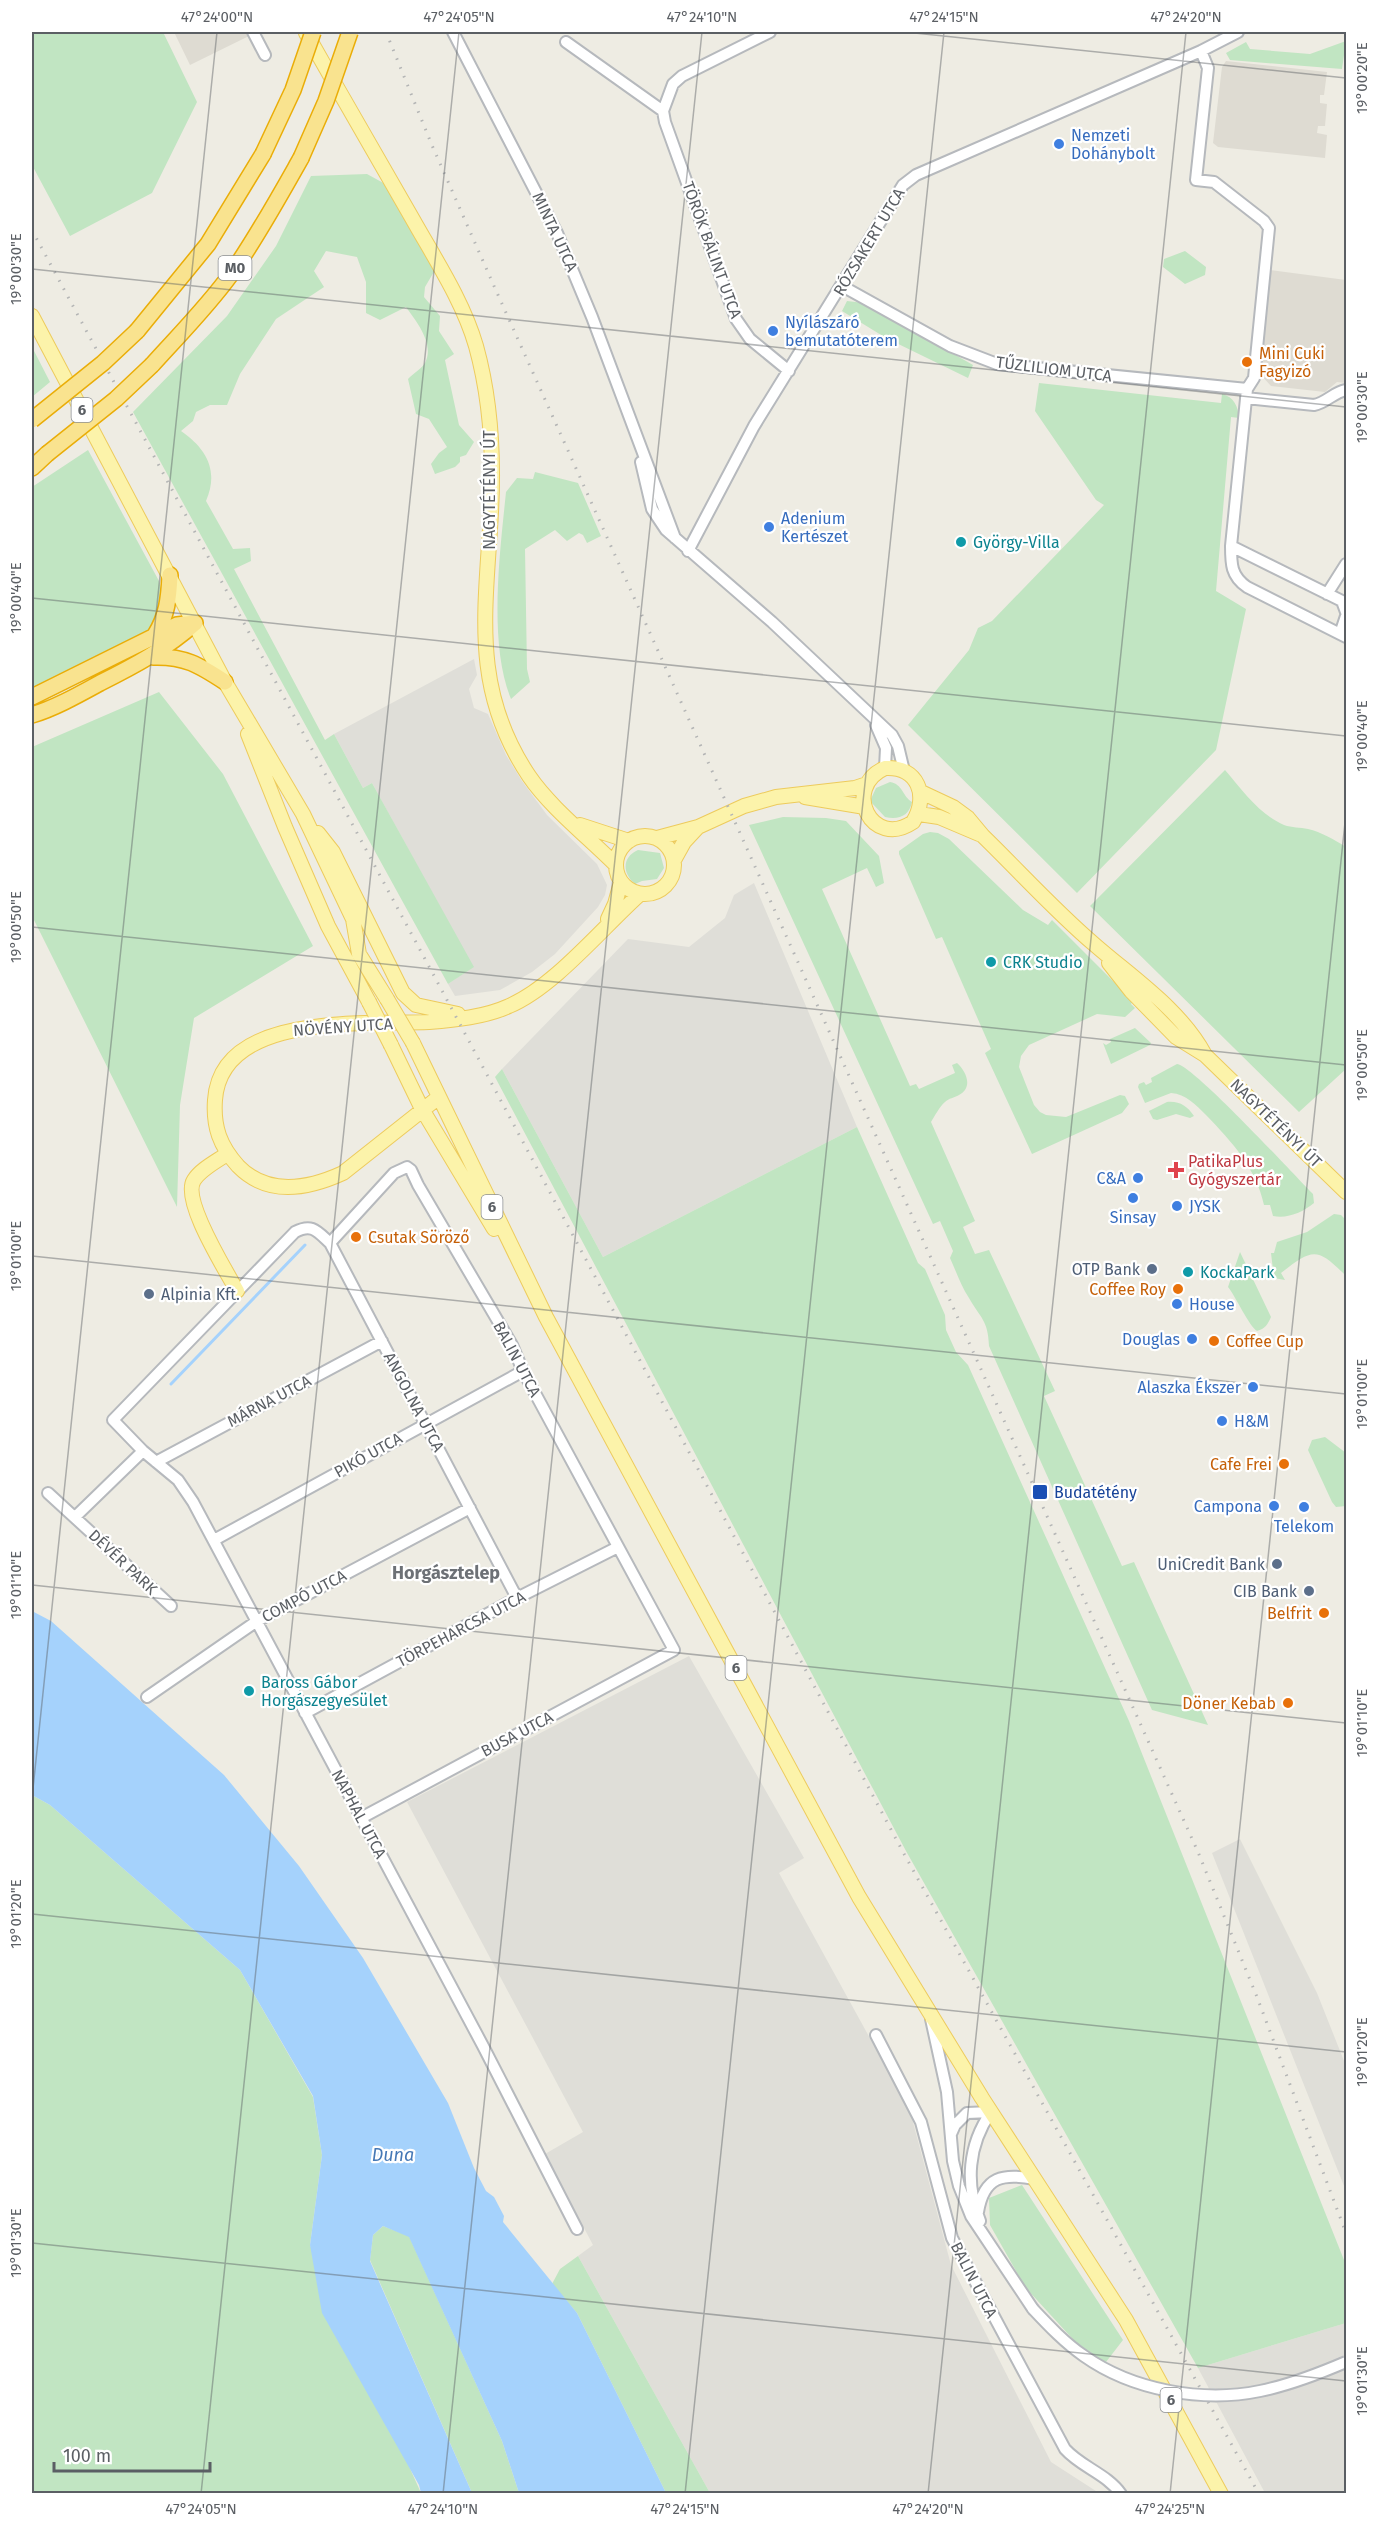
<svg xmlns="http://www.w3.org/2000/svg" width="1378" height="2525" viewBox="0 0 1378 2525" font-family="'Fira Sans',sans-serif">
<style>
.industrial{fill:#dfded8}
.education{fill:#dedbd2}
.green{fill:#c1e5c2}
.water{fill:#a5d2fc}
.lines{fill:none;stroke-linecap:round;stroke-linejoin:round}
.stream{stroke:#a5d2fc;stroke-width:3}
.minor-casing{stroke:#b6b9bd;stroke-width:14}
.major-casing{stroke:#edcb5d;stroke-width:16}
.highway-casing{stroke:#eaad08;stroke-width:18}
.minor{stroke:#fff;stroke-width:10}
.major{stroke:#fcf3aa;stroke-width:14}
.highway{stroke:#f9e38f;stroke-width:15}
.rail{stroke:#b4b5b5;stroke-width:3;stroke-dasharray:1.5 8;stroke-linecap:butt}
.minor-bridge-casing{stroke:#b6b9bd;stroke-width:14;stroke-linecap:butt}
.major-bridge-casing{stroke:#edcb5d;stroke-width:16;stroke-linecap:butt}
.highway-bridge-casing{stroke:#eaad08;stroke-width:18;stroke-linecap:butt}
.minor-bridge{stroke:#fff;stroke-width:10}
.major-bridge{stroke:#fcf3aa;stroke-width:14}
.highway-bridge{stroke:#f9e38f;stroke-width:15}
.ticks{fill:none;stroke:#5b5f64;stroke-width:1.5;stroke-opacity:0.45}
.shop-dot{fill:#3f7fe0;stroke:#fff;stroke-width:2}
.food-dot{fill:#e8710a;stroke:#fff;stroke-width:2}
.culture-dot{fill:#0f9aa8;stroke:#fff;stroke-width:2}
.health-dot{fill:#e0444e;stroke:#fff;stroke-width:2}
.service-dot{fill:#5c6f8a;stroke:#fff;stroke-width:2}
.transit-dot{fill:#1a4fb4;stroke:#fff;stroke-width:2}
.labels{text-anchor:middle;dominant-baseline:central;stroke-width:4.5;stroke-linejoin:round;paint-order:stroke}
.shield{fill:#fff;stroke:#8c8f92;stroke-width:1.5}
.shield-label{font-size:15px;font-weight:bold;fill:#5b5f64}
.shop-label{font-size:16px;fill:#366cbe;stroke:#fff;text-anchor:start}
.street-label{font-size:16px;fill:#5b5f64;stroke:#fff}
.food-label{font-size:16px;fill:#c56008;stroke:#fff;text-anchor:end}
.culture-label{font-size:16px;fill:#0d838f;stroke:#fff;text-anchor:start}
.health-label{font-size:16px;fill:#be3a42;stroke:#fff;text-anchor:start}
.service-label{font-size:16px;fill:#4e5e75;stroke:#fff;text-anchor:end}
.transit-label{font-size:16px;fill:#164399;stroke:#fff;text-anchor:start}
.neighbourhood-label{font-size:18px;font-weight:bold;fill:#6d7176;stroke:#fff}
.water-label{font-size:18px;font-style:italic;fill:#4578b6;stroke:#fff}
.neatline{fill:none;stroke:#5b5f64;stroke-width:2}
.ticks-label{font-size:15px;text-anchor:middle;fill:#5b5f64}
</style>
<rect width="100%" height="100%" fill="#eeece3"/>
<path class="industrial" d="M474,659L477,675L469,689L474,708L488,714L506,755L522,781L547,815L597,864L607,885L605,895L598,907L555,954L532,972L500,990L455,996L448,984L473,967L372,783L363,788L334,734Z
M754,883L857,1127L603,1257L502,1069L628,939L689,947L725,918L734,895Z
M689,1656L804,1858L779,1873L910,2111L951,2265L1051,2462L1099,2493H710L578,2256L593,2245L545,2154L583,2132L407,1802Z
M1240,1839L1317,1993L1346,2066V2191L1212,1853Z
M1346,2323V2493H1265L1198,2368Z"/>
<path class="education" d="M174,32H247L249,36L190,65Z
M1226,61L1327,72L1324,95H1320V103L1327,104L1325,126H1318L1317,133L1327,135L1325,158L1218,147L1213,143L1222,67Z
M1270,270L1346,280V383L1337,382L1325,392L1271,386L1259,373Z"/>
<path class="green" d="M32,32H163L197,102L152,193L70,236L32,165Z
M1346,41L1342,69L1230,60L1226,53L1246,42L1250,49L1310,54Z
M367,174L387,185L435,270L425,287L424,297L440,316L439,331L454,354L445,360L459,425L474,442L466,455L460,457V462L455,467L435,474L431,464L439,453L447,447L429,419L416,414L408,379C413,374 422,368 425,363C435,344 416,321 406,307L380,320L366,313V282L357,257L326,251L314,271L324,287L276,319L240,374L227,405H210L196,412L193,421L181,431C207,449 219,471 206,501L233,549L250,548L251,561L234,569L325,740L334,734L363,788L372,783L474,967L448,984L133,412L227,316L276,246L311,176Z
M1185,251L1206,267L1205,275L1185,284L1163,267L1164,259Z
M847,301L864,303L973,365L968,378L886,338L842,311Z
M32,347L50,382L32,397Z
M1039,383L1221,403L1222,394C1234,397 1238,406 1239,418L1231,417L1216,591L1246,609L1216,750L1077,893L908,725L969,650L978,628L992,621L1104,505L1096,500L1035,411Z
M88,450L159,581C164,604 164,613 147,631L32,688V487Z
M535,472L578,483L601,536L587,543L583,535L579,533L567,541L555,530L525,549L527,669L530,682L511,699C488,643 500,552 506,492L517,478L533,479Z
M159,692L223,774L313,946L194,1018L180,1105L177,1207L32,916V747Z
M1225,770C1243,791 1259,814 1284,825C1292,828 1300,827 1308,829C1321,832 1335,840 1346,847V1069L1299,1112L1090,906Z
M890,782C903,784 902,796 912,802C909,816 899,820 885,817L870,801L876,788Z
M783,817L826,818L846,821L879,856L884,883L876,887L867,868L822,889L910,1086L916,1084L919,1089L955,1073L952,1065L957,1063C967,1072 973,1088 959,1095C954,1098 949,1098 945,1102C939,1107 935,1116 931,1122L975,1221L963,1227L975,1254L989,1250L1055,1391L1044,1396L1122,1566L1134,1562L1208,1725L1152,1710L989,1346C988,1320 981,1319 969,1298C961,1286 956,1271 950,1258L953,1251L940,1221L933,1224L749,825Z
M930,832L938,833L949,839L1023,910L1048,925L1052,920L1133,1001L1131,1004L1135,1008L1125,1017L1097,1014L1029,1045L1021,1056L1019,1067L1034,1105L1040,1112L1046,1115L1066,1117L1120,1095L1125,1096L1129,1104L1122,1113L1032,1154L985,1053L991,1049L942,937L936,939L899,854V851L923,834Z
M638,850L660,853L664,868L657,879L642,881L635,884C622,873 622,857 638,850Z
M1135,1028L1151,1043L1150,1045L1111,1064L1103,1043L1106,1045L1111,1042L1110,1039Z
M1177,1064C1194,1066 1294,1175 1313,1194L1314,1203C1303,1212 1288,1219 1273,1216L1270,1205H1264C1256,1168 1232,1142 1206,1115C1196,1105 1186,1094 1171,1093L1145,1103L1138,1087L1139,1084L1144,1082L1146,1085L1152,1082L1151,1078Z
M502,1069L603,1257L857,1127L918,1263L925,1269L945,1315L946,1330L956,1352L968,1365L1129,1721L1346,2265V2323L1198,2368L906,1851L495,1077Z
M1167,1102C1180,1101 1187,1106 1194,1116L1190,1118L1176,1114L1157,1120L1153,1119L1149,1111Z
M1334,1214L1341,1215L1346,1220V1276C1317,1247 1313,1248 1281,1273L1285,1280L1274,1278L1271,1253H1274L1277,1242L1307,1232Z
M1240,1252L1271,1317C1268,1324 1265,1329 1257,1331C1249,1326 1236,1297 1228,1287Z
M1325,1437L1346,1453V1506L1336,1507L1332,1502L1308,1450L1312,1440Z
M32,1795L50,1805L240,1970L313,2097L322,2155L310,2245L421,2493H32Z
M1022,2185L1123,2340L1106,2362L1081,2348L1025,2287L990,2225L989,2198Z
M383,2226L409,2236L502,2441L519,2493H472L370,2260L373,2235Z
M578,2256L710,2493H666L577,2313L552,2284L560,2269Z"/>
<path class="water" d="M32,1611L51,1621L224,1775L299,1866L363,1958L448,2103L474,2168L486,2191L494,2197L504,2216L503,2222L577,2313L666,2493H519L502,2441L409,2237L383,2226L373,2235L370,2261L472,2493H421L419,2485L322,2313L310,2245L322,2155L313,2096L240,1970L50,1805L32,1795Z"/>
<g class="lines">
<path class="stream" d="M171,1384L305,1245"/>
<g class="minor-casing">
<path id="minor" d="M253,32L265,55
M453,32L557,233L592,317L675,538
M566,42L663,111L665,122L736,319L750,339L789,371
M1201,51L1208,68L1196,180L1214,182L1264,221L1269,228L1254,378L1247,389
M663,111L673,84L682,76L770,32
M842,286L950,346L997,364L1247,389L1231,546C1231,564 1231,576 1247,587L1346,637
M1246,398L1314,405C1326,403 1334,392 1346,390
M641,462L652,509L666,530L772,622L892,735L898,746L904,771
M1231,546L1342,601L1346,612
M688,551L754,426L903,185L916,175L1201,51L1238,32
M1327,594L1346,564
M1340,634L1346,616
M876,725L886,748L885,768
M330,1243L394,1173L407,1167L411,1170L418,1185L512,1345L523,1371L674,1650L361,1818
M156,1462L382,1341
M48,1493L171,1606
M75,1517L143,1451
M214,1540L523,1371
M517,1598L330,1243C317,1231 312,1223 295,1232L113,1420L143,1451L178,1480L193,1502L483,2046L577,2229
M147,1697L257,1621L470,1508
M305,1713L517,1598L618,1547
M931,2019L947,2092L953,2161L959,2186L971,2216L1033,2309
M876,2035L921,2122L952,2238L1065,2449C1081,2467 1107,2474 1121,2494
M951,2134L955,2125L967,2113L991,2112
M978,2212C984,2176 1003,2173 1035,2179
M980,2221C965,2184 968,2145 991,2112"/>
</g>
<g class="major-casing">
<path id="major" d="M306,33C341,95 377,157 412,218C435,259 463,301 476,346C491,400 494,457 491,512C486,609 470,688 529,776C550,807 588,837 616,865
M32,316L225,682L303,814L353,919L359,954L387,999
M248,734L285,827L328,926L369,1002
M885,768C918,766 929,796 913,822C872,850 841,788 885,768Z
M921,792L953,807L968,818L983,836C1020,872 1056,912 1095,945C1134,979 1180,1009 1205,1055
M805,797L865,807
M919,814L939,817L979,834
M580,825L629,841
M318,833L333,852L403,993L416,1005L458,1014
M616 865a29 29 0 1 1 58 0a29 29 0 1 1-58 0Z
M657,838L698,827L744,806L776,797L855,788L867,784
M674,860L684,842L697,828
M608,919L615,904L621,882
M1109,963L1131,991L1176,1037L1205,1055L1346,1192
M413,1043L546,1317L859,1897L982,2098L1126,2320L1221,2494
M391,1045L422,1109L494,1229
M439,1097L343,1173C308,1189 268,1197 238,1166C220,1146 213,1127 215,1100C221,1011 368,1025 429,1022C455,1020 485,1017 509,1006C554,987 602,928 640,894
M227,1154C217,1161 201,1169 194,1180C181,1200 226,1270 237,1291"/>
</g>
<g class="highway-casing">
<path id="highway" d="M137,331L208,244L263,154
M152,365C179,335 208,306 231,274C257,237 279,197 301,158
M32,468L47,454
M155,635C167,616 169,598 170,575
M153,657C185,656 199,665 225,682
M32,697L177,625L195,623
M32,715C55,708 78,695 100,683C134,666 166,649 195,623"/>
</g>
<use href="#minor" class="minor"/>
<use href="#major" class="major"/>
<use href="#highway" class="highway"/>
<path class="rail" d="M386,32L431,143L494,286L1198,1852L1257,1997L1346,2233
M32,230L439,985L903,1852L1259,2494"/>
<g class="minor-bridge-casing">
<path id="minor-bridge" d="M1033,2309C1049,2326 1065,2343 1084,2356C1132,2390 1202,2403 1260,2391C1290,2385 1318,2374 1346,2362"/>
</g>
<g class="major-bridge-casing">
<path id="major-bridge" d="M387,999L413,1043
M369,1002L391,1045"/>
</g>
<g class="highway-bridge-casing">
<path id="highway-bridge" d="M263,154L293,90L313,32
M301,158L326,101L350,32
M32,420L103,363L137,331
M47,454L116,399L152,365"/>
</g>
<use href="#minor-bridge" class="minor-bridge"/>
<use href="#major-bridge" class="major-bridge"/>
<use href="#highway-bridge" class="highway-bridge"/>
</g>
<path class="ticks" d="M905,32L1346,78M32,269L1346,407M32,598L1346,736M32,927L1346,1065M32,1256L1346,1394M32,1585L1346,1723M32,1798L217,32M32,1914L1346,2052M32,2243L1346,2381M201,2494L459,32M443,2494L702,32M685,2494L944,32M928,2494L1186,32M1170,2494L1346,813"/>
<g class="shop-dot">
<circle cx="1059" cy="144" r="6"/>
<circle cx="773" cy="331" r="6"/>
<circle cx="769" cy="527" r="6"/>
<circle cx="1138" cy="1178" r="6"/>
<circle cx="1133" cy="1198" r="6"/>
<circle cx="1177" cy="1206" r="6"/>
<circle cx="1177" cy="1304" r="6"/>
<circle cx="1192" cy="1339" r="6"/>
<circle cx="1253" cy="1387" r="6"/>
<circle cx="1222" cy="1421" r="6"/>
<circle cx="1274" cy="1506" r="6"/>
<circle cx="1304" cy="1507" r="6"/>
</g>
<g class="food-dot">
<circle cx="1247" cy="362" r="6"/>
<circle cx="356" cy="1237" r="6"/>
<circle cx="1178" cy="1289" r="6"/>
<circle cx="1214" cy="1341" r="6"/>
<circle cx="1284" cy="1464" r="6"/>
<circle cx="1324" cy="1613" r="6"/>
<circle cx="1288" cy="1703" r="6"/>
</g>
<g class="culture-dot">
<circle cx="961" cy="542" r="6"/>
<circle cx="991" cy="962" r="6"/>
<circle cx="1188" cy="1272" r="6"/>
<circle cx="249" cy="1691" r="6"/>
</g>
<path class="health-dot" d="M1173 1161h6v6h6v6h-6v6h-6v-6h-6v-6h6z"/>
<g class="service-dot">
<circle cx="1152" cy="1269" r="6"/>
<circle cx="149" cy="1294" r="6"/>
<circle cx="1277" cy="1564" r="6"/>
<circle cx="1309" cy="1591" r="6"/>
</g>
<rect class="transit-dot" x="1032" y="1484" width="16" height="16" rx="3"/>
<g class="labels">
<g class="shield">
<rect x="218.5" y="256" width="33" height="24" rx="4.5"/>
<rect x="71.5" y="398" width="21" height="24" rx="4.5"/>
<rect x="481.5" y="1195" width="21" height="24" rx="4.5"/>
<rect x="725.5" y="1656" width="21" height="24" rx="4.5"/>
<rect x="1160.5" y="2388" width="21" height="24" rx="4.5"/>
</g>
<g class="shield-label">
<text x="235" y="268">M0</text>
<text x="82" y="410">6</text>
<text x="492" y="1207">6</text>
<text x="736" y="1668">6</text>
<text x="1171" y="2400">6</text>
</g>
<g class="shop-label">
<text x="1071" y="135">Nemzeti<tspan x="1071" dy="18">Dohánybolt</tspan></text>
<text x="785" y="322">Nyílászáró<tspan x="785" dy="18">bemutatóterem</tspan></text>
<text x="781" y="518">Adenium<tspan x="781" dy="18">Kertészet</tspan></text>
<text x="1126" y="1178" text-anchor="end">C&amp;A</text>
<text x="1189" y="1206">JYSK</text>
<text x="1133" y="1217" text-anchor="middle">Sinsay</text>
<text x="1189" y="1304">House</text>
<text x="1180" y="1339" text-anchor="end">Douglas</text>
<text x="1241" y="1387" text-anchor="end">Alaszka Ékszer</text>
<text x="1234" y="1421">H&amp;M</text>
<text x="1262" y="1506" text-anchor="end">Campona</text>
<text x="1304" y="1526" text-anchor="middle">Telekom</text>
</g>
<g class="street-label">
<text transform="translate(555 232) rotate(65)">MINTA UTCA</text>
<text transform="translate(869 242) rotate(-59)">RÓZSAKERT UTCA</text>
<text transform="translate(712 250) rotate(70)">TÖRÖK BÁLINT UTCA</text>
<text transform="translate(1054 369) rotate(7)">TŰZLILIOM UTCA</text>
<text transform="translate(489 490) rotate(-90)">NAGYTÉTÉNYI ÚT</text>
<text transform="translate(343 1027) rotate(-4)">NÖVÉNY UTCA</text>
<text transform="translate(1276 1123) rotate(44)">NAGYTÉTÉNYI ÚT</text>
<text transform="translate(517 1359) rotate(62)">BALIN UTCA</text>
<text transform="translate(269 1401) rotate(-28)">MÁRNA UTCA</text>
<text transform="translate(414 1402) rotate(62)">ANGOLNA UTCA</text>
<text transform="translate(368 1455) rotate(-29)">PIKÓ UTCA</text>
<text transform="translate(123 1562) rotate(43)">DÉVÉR PARK</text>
<text transform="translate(304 1596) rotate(-28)">COMPÓ UTCA</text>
<text transform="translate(461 1629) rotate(-28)">TÖRPEHARCSA UTCA</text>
<text transform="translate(517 1734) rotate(-28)">BUSA UTCA</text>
<text transform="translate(359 1814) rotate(62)">NAPHAL UTCA</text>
<text transform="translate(974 2280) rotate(63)">BALIN UTCA</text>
</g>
<g class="food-label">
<text x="1259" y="353" text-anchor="start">Mini Cuki<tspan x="1259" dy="18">Fagyizó</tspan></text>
<text x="368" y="1237" text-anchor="start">Csutak Söröző</text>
<text x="1166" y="1289">Coffee Roy</text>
<text x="1226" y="1341" text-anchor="start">Coffee Cup</text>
<text x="1272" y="1464">Cafe Frei</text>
<text x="1312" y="1613">Belfrit</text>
<text x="1276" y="1703">Döner Kebab</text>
</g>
<g class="culture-label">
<text x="973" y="542">György-Villa</text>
<text x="1003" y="962">CRK Studio</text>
<text x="1200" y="1272">KockaPark</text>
<text x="261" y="1682">Baross Gábor<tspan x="261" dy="18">Horgászegyesület</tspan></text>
</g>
<g class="health-label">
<text x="1188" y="1161">PatikaPlus<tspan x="1188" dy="18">Gyógyszertár</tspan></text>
</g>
<g class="service-label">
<text x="1140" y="1269">OTP Bank</text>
<text x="161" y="1294" text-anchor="start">Alpinia Kft.</text>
<text x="1265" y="1564">UniCredit Bank</text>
<text x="1297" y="1591">CIB Bank</text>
</g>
<g class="transit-label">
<text x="1054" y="1492">Budatétény</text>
</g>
<g class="neighbourhood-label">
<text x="446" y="1573">Horgásztelep</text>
</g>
<g class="water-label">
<text x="393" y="2155">Duna</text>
</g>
</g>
<rect width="1378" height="2525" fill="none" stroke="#ffffff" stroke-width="66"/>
<path d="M54 2462v9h156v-9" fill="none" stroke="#5b5f64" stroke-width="3"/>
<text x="63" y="2462" font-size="18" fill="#5b5f64" stroke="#ffffff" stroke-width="4.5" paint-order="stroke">100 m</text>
<rect x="33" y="33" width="1312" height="2459" class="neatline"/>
<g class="ticks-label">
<text x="217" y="22">47°24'00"N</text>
<text x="459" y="22">47°24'05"N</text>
<text x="702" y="22">47°24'10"N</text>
<text x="944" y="22">47°24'15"N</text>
<text x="1186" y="22">47°24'20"N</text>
<text transform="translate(1362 78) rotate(-90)" y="5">19°00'20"E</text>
<text transform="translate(16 269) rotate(-90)" y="5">19°00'30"E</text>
<text transform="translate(1362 407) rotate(-90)" y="5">19°00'30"E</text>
<text transform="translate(16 598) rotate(-90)" y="5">19°00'40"E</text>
<text transform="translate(1362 736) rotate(-90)" y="5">19°00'40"E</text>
<text transform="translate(16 927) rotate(-90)" y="5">19°00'50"E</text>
<text transform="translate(1362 1065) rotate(-90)" y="5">19°00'50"E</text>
<text transform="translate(16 1256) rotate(-90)" y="5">19°01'00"E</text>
<text transform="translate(1362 1394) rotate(-90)" y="5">19°01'00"E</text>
<text transform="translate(16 1585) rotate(-90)" y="5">19°01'10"E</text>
<text transform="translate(1362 1723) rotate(-90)" y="5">19°01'10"E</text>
<text transform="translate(16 1914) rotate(-90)" y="5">19°01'20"E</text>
<text transform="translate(1362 2052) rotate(-90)" y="5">19°01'20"E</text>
<text transform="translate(16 2243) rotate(-90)" y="5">19°01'30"E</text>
<text transform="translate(1362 2381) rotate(-90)" y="5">19°01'30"E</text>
<text x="201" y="2514">47°24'05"N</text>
<text x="443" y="2514">47°24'10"N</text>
<text x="685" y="2514">47°24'15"N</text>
<text x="928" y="2514">47°24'20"N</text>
<text x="1170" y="2514">47°24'25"N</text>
</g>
</svg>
